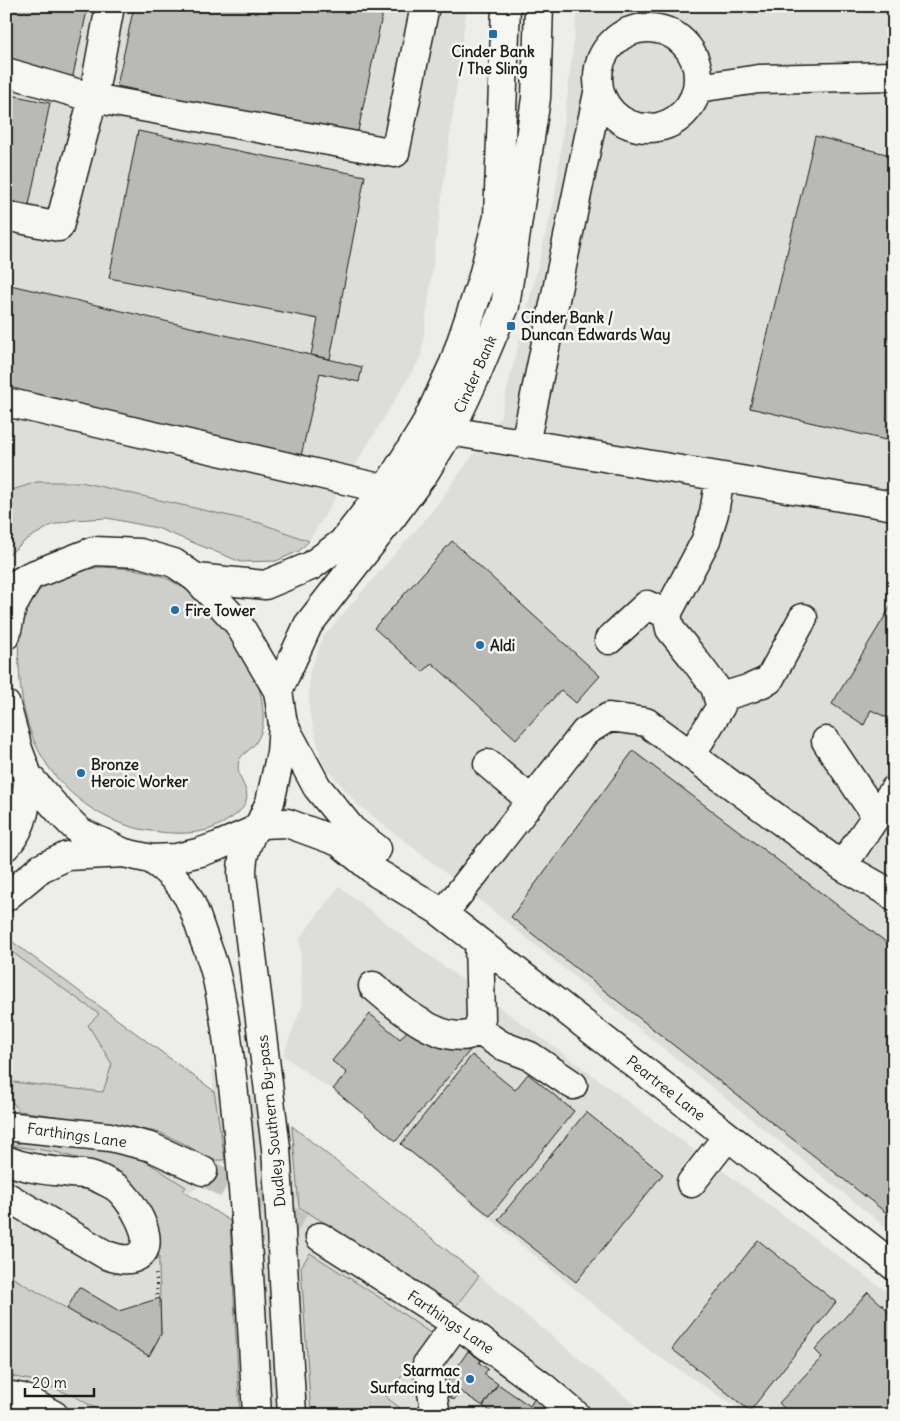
<svg xmlns="http://www.w3.org/2000/svg" width="900" height="1421" viewBox="0 0 900 1421" font-family="Delius,sans-serif">
<style>
.built{fill:#ddddda}
.green{fill:#cececb;stroke:#757574}
.building{fill:#b9b9b6;stroke:#1c1c1c}
.lines{fill:none;stroke-linecap:round;stroke-linejoin:round}
.minor-tunnel{stroke:#c3c3c0;stroke-width:28;stroke-dasharray:28 14;stroke-linecap:butt}
.minor-casing{stroke:#1c1c1c;stroke-width:31}
.major-casing{stroke:#1c1c1c;stroke-width:31}
.highway-casing{stroke:#1c1c1c;stroke-width:31}
.path{stroke:#1c1c1c;stroke-width:3;stroke-dasharray:1 4;stroke-linecap:butt}
.minor{stroke:#f6f6f2;stroke-width:28}
.major{stroke:#f6f6f2;stroke-width:28}
.highway{stroke:#f6f6f2;stroke-width:28}
.poi-dot{fill:#1f6fb2;stroke:#f6f6f2;stroke-width:2}
.labels{text-anchor:middle;dominant-baseline:central;stroke-width:5;stroke-linejoin:round;paint-order:stroke}
.poi-label{font-size:15px;font-weight:bold;fill:#1c1c1c;stroke:#f6f6f2;text-anchor:start}
.street-label{font-size:15px;fill:#1c1c1c;stroke:#f6f6f2}
</style>
<rect width="100%" height="100%" fill="#edede9"/>
<filter id="ink" filterUnits="userSpaceOnUse"><feTurbulence type="fractalNoise" baseFrequency=".02" numOctaves="2"/><feDisplacementMap in="SourceGraphic" scale="10" xChannelSelector="R" yChannelSelector="G"/><feConvolveMatrix kernelMatrix="1 2 1 2 8 2 1 2 1" color-interpolation-filters="sRGB"/></filter>
<g filter="url(#ink)">
<path class="built" d="M6,6H467L421,357L309,541L260,523L81,482H37L6,492Z
M578,6H894V1234L452,878L356,803L323,764L309,711V674L323,637L433,510L500,418L555,197Z
M339,886L407,939L894,1297V1415H749L650,1351L333,1089L323,1085L283,1055L302,1006L300,938Z
M6,937L214,1091L211,1065L292,1126L479,1276L647,1415H240L230,1221L225,1161L188,1195L183,1191L158,1230L161,1334L183,1415H6Z"/>
<path class="green" d="M37,482H81L260,523L309,541L299,551L276,561L241,562L157,528L107,518L73,520L52,525L26,540L6,557V492Z
M102,567C116,568 130,568 144,571C176,578 205,600 224,625C232,635 237,647 243,657C247,664 253,671 256,679C261,691 264,710 263,723C262,733 257,743 250,749C246,753 241,755 239,761C236,771 241,779 245,788C254,808 228,821 213,828C197,834 177,834 160,832C106,828 57,792 35,743C24,719 20,691 19,666C17,642 19,614 35,595C52,576 78,570 102,567Z
M6,937L214,1091L225,1160H210L187,1145L161,1133L133,1127L19,1111L11,1100L12,1082L103,1092L112,1064L88,1025L99,1014L6,948Z
M292,1126L479,1276L452,1311L328,1225L299,1207Z
M25,1141C58,1143 93,1142 125,1152C146,1159 166,1175 186,1187L183,1191L230,1221L240,1415H106L76,1397L39,1382L6,1375V1274L149,1355L161,1334L158,1230L150,1208L139,1194L109,1170L84,1160L56,1152L13,1146Z
M310,1253L385,1301L433,1335L386,1397L409,1415H311L301,1267Z"/>
<path class="building" d="M6,6H88L72,80L6,65Z
M134,6H384L357,136L117,86Z
M6,94L50,103L29,205L6,200Z
M138,131L365,176L330,359L311,355L318,319L109,278Z
M815,136L894,156V442L750,408Z
M6,284L362,367L359,382L320,373L301,456L6,387Z
M452,541L600,676L576,703L561,690L516,739L432,663L423,672L374,628Z
M894,601V721L871,710L864,725L832,704Z
M633,751L894,948V1219L511,917Z
M370,1014L400,1039L407,1031L471,1049L396,1141L333,1089L347,1073L332,1061Z
M472,1055L515,1090L528,1074L574,1111L490,1216L401,1144Z
M586,1112L663,1174L576,1282L498,1220Z
M758,1240L836,1302L750,1411L672,1349Z
M79,1287L119,1311L160,1298L161,1334L149,1356L67,1309Z
M868,1292L894,1316V1415H791L779,1403L822,1357L815,1350Z
M468,1351L481,1360L479,1363L488,1369L484,1374L498,1384L483,1406L460,1391L454,1400L441,1391Z
M498,1384L530,1406L535,1398L548,1407L543,1415H496L483,1406Z"/>
<g class="lines">
<path class="minor-tunnel" d="M203,1171L320,1237"/>
<g class="minor-casing">
<path id="minor" d="M598 78a50 50 0 1 1 100 0a50 50 0 1 1-100 0Z
M6,72L93,98L395,153L425,6
M698,88L759,79L894,76
M6,216L59,227L93,98L110,6
M6,402L384,489
M450,431L894,506
M525,444L599,88
M609,640L647,605L667,614
M718,698L751,688L769,680L803,618
M283,724L317,787L352,830L377,849
M826,741L876,816
M691,755L721,706L715,687L691,655L670,629L667,614L706,540L714,513L720,477
M488,764L532,801
M260,824L287,823L339,842L377,873L438,910L894,1266
M842,866L894,790
M443,914L585,732L609,717L646,722L842,866L888,892L894,897
M373,986C395,1005 436,1042 468,1035C471,1035 475,1032 478,1030L481,1018L479,942
M478,1030L501,1045L530,1056L573,1085
M6,1126L110,1137L151,1147L203,1171
M6,1160C27,1169 48,1170 70,1173C78,1174 86,1173 93,1176C100,1178 108,1183 114,1186C129,1195 162,1245 136,1257C127,1262 115,1258 106,1255L6,1196
M691,1183L727,1137
M320,1237L463,1328L542,1386L576,1415
M6,1395L23,1398L54,1415
M436,1415L427,1364L456,1324"/>
</g>
<g class="major-casing">
<path id="major" d="M196,578L265,585L311,566L342,543L392,479L424,428L454,363L482,280L498,217L506,6
M278,691L308,625L392,517L425,472L450,431L474,380L505,306L536,98L539,6
M6,846C25,827 27,801 28,776
M6,897L41,868L67,856L124,853"/>
</g>
<g class="highway-casing">
<path id="highway" d="M6,590L30,576L94,551L140,553L174,563L196,578L238,623L278,691L283,724L281,753L270,802L260,824L253,831L218,846L201,852L176,858L151,859L124,853L80,832L61,813L28,776L18,749L6,705
M6,635L12,607L29,577
M253,831C245,848 242,856 242,875L276,1148L292,1415
M151,859C166,869 179,881 188,897C195,910 199,925 204,939C208,949 212,960 215,971C225,1011 229,1053 234,1094C246,1201 251,1308 257,1415"/>
</g>
<path class="path" d="M156,1274L157,1296"/>
<use href="#minor" class="minor"/>
<use href="#major" class="major"/>
<use href="#highway" class="highway"/>
</g>
</g>
<g class="poi-dot">
<rect x="488" y="29" width="10" height="10" rx="2.5"/>
<rect x="506" y="321" width="10" height="10" rx="2.5"/>
<circle cx="175" cy="610" r="5"/>
<circle cx="480" cy="645" r="5"/>
<circle cx="81" cy="773" r="5"/>
<circle cx="470" cy="1379" r="5"/>
</g>
<g class="labels">
<g class="poi-label">
<text x="493" y="51" text-anchor="middle">Cinder Bank<tspan x="493" dy="17">/ The Sling</tspan></text>
<text x="521" y="317">Cinder Bank /<tspan x="521" dy="17">Duncan Edwards Way</tspan></text>
<text x="185" y="610">Fire Tower</text>
<text x="490" y="645">Aldi</text>
<text x="91" y="764">Bronze<tspan x="91" dy="17">Heroic Worker</tspan></text>
<text x="460" y="1370" text-anchor="end">Starmac<tspan x="460" dy="17">Surfacing Ltd</tspan></text>
</g>
<g class="street-label">
<text transform="translate(475 374) rotate(-66)">Cinder Bank</text>
<text transform="translate(666 1088) rotate(38)">Peartree Lane</text>
<text transform="translate(271 1121) rotate(-96)">Dudley Southern By-pass</text>
<text transform="translate(77 1135) rotate(8)">Farthings Lane</text>
<text transform="translate(451 1322) rotate(34)">Farthings Lane</text>
</g>
</g>
<rect width="900" height="1421" fill="none" stroke="#f6f6f2" stroke-width="25"/>
<rect x="12" y="12" width="875" height="1396" fill="none" stroke="#1c1c1c" stroke-width="2" filter="url(#ink)"/>
<path d="M25 1388v8h69v-8" fill="none" stroke="#1c1c1c" stroke-width="2.5"/>
<text x="32" y="1388" font-size="15" fill="#1c1c1c" stroke="#f6f6f2" stroke-width="4" paint-order="stroke">20 m</text>
</svg>
